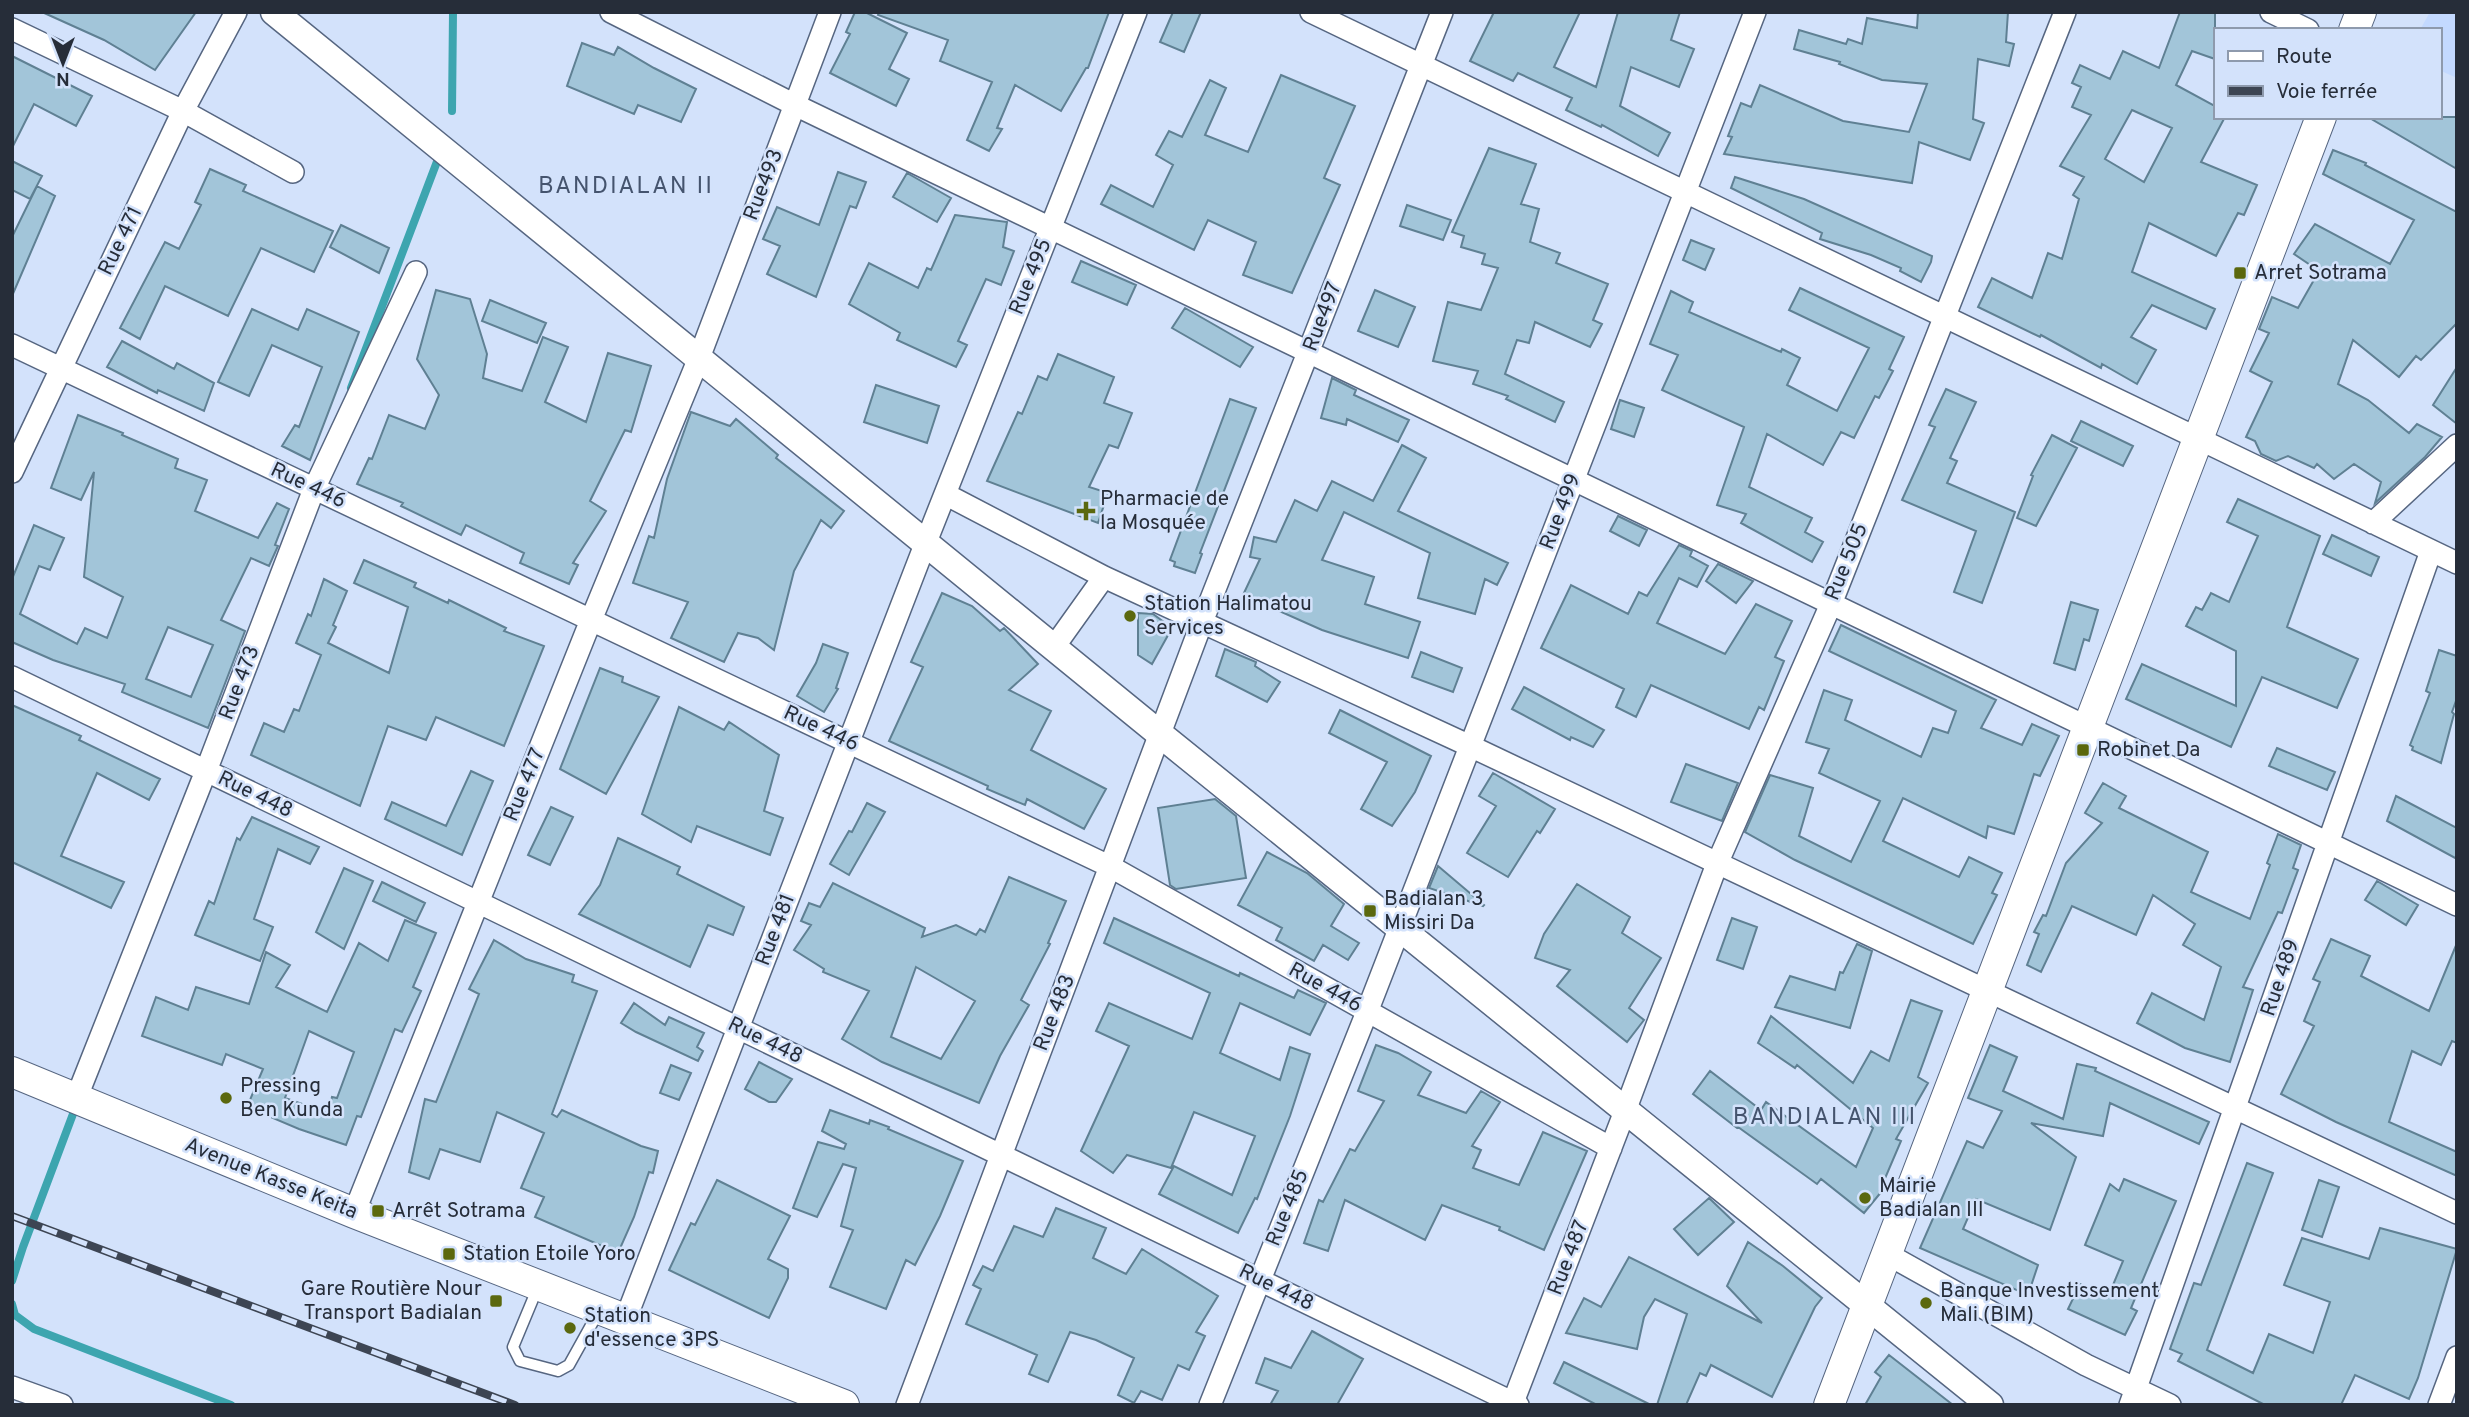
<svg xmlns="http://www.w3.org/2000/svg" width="2469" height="1417" viewBox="0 0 2469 1417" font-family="Overpass,sans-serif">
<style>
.built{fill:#c3d9ff}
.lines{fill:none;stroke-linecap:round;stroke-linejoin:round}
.stream{stroke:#3da5af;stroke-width:8}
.building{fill:#a2c5d9;stroke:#5f8093;stroke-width:2;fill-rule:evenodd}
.service-casing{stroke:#566681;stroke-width:13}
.minor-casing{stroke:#566681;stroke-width:24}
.tertiary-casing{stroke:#566681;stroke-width:29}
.secondary-casing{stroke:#566681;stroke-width:32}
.service{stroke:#fff;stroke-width:10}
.minor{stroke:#fff;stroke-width:21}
.tertiary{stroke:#fff;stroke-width:26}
.secondary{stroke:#fff;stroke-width:30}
.rail-casing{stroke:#3d4553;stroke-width:8}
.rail{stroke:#d3e2fb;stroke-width:5;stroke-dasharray:16;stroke-linecap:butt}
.poi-dot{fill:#5b680e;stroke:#d3e2fb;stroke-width:2.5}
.labels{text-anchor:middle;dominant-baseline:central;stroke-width:5;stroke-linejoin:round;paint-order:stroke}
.street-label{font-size:21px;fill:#262d39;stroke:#d3e2fb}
.poi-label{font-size:21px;fill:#262d39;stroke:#d3e2fb;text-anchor:start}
.quarter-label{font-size:24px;letter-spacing:2px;fill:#45546e;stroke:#d3e2fb}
</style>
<rect width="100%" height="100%" fill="#d3e2fb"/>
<path class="built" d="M2430,12L2457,13V78L2439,70V30H2420Z"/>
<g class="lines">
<path class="stream" d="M452,111L453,12
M351,388L438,159
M12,1281L23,1247L76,1106
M12,1304L15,1315L34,1329L231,1405"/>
</g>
<path class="building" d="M42,12H196L155,70L104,40Z
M855,12H865L907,33L889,69L909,79L896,106L830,73L850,34L846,32Z
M879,12H1109L1088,68H1086L1061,111L1015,85L997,128L1002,129L989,151L967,140L992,82L940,61L948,40L878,15Z
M1173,12H1201L1184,52L1160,42Z
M1494,12H1580L1554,67L1596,87L1618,12H1680L1671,40L1694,49L1679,87L1631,67L1620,106L1670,133L1658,156L1602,125L1601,127L1566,110L1572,98L1518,73L1513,81L1470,61Z
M1918,12H2008L2006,42L2014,44L2009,66L1978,59L1973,119L1984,123L1970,160L1919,142L1912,183L1724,154L1732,137L1728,136L1741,103L1751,107L1760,85L1843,121L1909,132L1927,84L1882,80L1839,64L1840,62L1794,49L1799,30L1846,44L1848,39L1862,44L1867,18L1917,28Z
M2180,12H2215V59L2192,51L2176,85L2215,106V117H2225L2201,162L2257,185L2244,215L2238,213L2216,256L2149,223L2132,272L2215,309L2206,329L2152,305L2131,337L2156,350L2137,384L2102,364L2101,368L2041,335L2040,337L1978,307L1992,278L2032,298L2048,253L2062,259L2079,199L2073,195L2084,177L2060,166L2091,115L2072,107L2081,87L2072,83L2080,65L2110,79L2123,51L2159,68ZM2132,110L2172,128L2144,182L2105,159Z
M582,43L614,55L618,47L654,68L696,89L681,122L638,105L634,114L567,86Z
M12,56L92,96L76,126L34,104L12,148Z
M1281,75L1355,106L1324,178L1340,185L1292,293L1243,275L1256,242L1208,220L1194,250L1101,204L1111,185L1153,207L1173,165L1156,155L1169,131L1182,137L1210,80L1226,88L1205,135L1248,152Z
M2368,117H2457V169Z
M1489,148L1536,164L1521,204L1539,209L1530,242L1560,253L1556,263L1608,284L1593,320L1602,324L1590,347L1535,322L1529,343L1517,340L1505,374L1564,402L1555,422L1506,399L1508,396L1473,384L1478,371L1433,361L1448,302L1481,310L1498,268L1482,264L1485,254L1461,247L1464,236L1452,232Z
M2333,150L2366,163L2365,165L2457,212V323L2421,360L2416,356L2399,377L2353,340L2338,384L2368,400L2409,433L2417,424L2442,437L2425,457L2375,503L2381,482L2354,464L2334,479L2317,464L2314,468L2288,456L2276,461L2261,454L2255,441L2246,437L2272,382L2250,371L2269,333L2259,329L2272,297L2298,308L2319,271L2294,254L2315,224L2390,264L2414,220L2323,174Z
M12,161L42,176L30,199L12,190Z
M210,169L246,185L243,191L333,231L314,272L261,248L228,316L165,286L140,339L120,328L165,242L179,249L201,205L195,202Z
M838,172L866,182L856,208L850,206L816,297L767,274L780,246L763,239L777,207L819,225Z
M907,173L951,198L937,222L893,197Z
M1735,177L1804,199L1932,256L1931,262L1921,282L1900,271L1901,268L1871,255L1820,239L1822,233L1731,188Z
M37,186L55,196L12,296V237Z
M1407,205L1451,220L1443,240L1400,226Z
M955,215L1007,222L1003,247L1014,251L1001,285L986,279L958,341L967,345L956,367L897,340L900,333L849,304L869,263L918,288L927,268L931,270Z
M341,225L389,248L379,273L330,247Z
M1691,240L1714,249L1705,270L1683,260Z
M1081,261L1136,285L1127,305L1072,282Z
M1800,288L1904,337L1889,369L1893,371L1879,398L1875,396L1854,438L1841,432L1823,465L1767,434L1749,487L1812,518L1805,532L1823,542L1812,562L1741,523L1746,514L1717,505L1744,427L1662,390L1678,355L1650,344L1671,291L1693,302L1689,312L1781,352L1782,349L1800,358L1787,385L1837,411L1869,348L1789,310Z
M436,290L470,299L487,354L483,378L522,391L543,337L568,347L545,402L586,422L608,353L651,366L631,432L625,430L590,501L606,511L573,563L578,565L569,584L520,563L524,553L466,525L461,535L401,506L403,503L357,484L369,458L372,459L389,415L425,429L439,395L417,359Z
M1375,290L1415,307L1398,347L1358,331Z
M490,300L546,323L537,343L482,321Z
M1185,308L1253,347L1240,367L1172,328Z
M252,309L298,330L307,309L359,332L310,460L282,446L295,425L299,427L322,367L272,345L249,396L218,382Z
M122,341L174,369L177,363L214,383L204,411L158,390L157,393L107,367Z
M1058,354L1114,377L1104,403L1132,413L1118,448L1109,445L1089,487L1108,493L1098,523L987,481L1018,412L1022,414L1038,376L1047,380Z
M2457,367V424L2433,405Z
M1332,378L1356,390L1354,395L1409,420L1398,442L1347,419L1346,425L1321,418Z
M876,385L939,406L927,443L864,422Z
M1946,389L1976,402L1950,458L1957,461L1947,483L2015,512L1982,603L1954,592L1976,531L1902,500L1935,427L1929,425Z
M1230,399L1256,408L1200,553L1202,554L1195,573L1174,566L1175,562L1170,560Z
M1620,400L1644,408L1634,437L1611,429Z
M691,412L730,426L736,419L778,455L776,458L844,511L831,528L821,520L794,571L774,650L758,638L738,633L724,662L671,638L688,602L633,583L649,536L654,538L667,479Z
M78,415L123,433L122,435L178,459L175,468L207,480L195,511L258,538L277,503L289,509L275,545L278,546L269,566L251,558L221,620L245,631L208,728L122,692L125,684L53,660L12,642V579L34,525L64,538L50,570L39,566L20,614L77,644L85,628L107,638L123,597L84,577L94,472L81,500L51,488ZM168,627L213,645L191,697L146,679Z
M2081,421L2133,446L2123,466L2071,441Z
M2052,435L2077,448L2036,526L2017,518L2033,476L2031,475Z
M1402,445L1426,458L1398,511L1508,563L1497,585L1485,579L1475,614L1418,598L1430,553L1344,512L1322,560L1374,577L1365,604L1420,622L1408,658L1322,630L1243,595L1260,559L1250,557L1254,537L1276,542L1295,500L1317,511L1332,481L1373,501Z
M2238,499L2320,536L2287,627L2358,659L2337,708L2262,677L2231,747L2126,699L2142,664L2236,706V651L2186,626L2196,607L2202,610L2211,593L2229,602L2258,536L2227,522Z
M1618,516L1647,530L1639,546L1610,531Z
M2332,535L2379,557L2371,576L2323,554Z
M1679,545L1692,551L1690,556L1708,566L1697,587L1679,578L1657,623L1725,654L1756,604L1792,621L1775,657L1784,661L1764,710L1759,707L1749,729L1651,685L1636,717L1616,707L1624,689L1541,648L1571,585L1628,614L1639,592L1647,596Z
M364,560L416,583L414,587L448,603L449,600L506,628L504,631L544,646L504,746L436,717L426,740L388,726L360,806L251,755L264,723L284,732L294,709L299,711L321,655L296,643L308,614L311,616L324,579L347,591L333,625L336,627L328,643L389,673L408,607L354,583Z
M1718,564L1753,581L1736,603L1706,581Z
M942,593L972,606L1000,631L1004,628L1038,664L1009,690L1051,711L1031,750L1106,789L1084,829L1027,799L1025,805L987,789L988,786L889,741L923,667L911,662Z
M2071,602L2098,610L2089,641L2084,639L2075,670L2054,663Z
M1138,613L1153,614L1172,628L1152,664L1138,655Z
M1841,625L1996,700L1981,728L2022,745L2032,724L2059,736L2040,776L2034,774L2014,834L1988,826L1986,838L1903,798L1883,841L1959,877L1969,857L2002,873L1992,893L1997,895L1973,944L1795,860L1745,832L1770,775L1813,788L1799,836L1851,862L1880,801L1819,773L1829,749L1806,742L1824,690L1852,700L1845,720L1921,757L1933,728L1948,733L1956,711L1829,651Z
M823,644L848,653L836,688L838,689L824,712L797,696L816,663Z
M1225,649L1256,662L1255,666L1280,682L1267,702L1216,676Z
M2439,650L2457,656V698L2452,712L2454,714L2441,763L2412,750L2413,747L2410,745L2430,693L2426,691Z
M1421,652L1462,668L1453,692L1412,677Z
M600,668L623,677L622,682L659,697L606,794L560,769Z
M1524,687L1604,730L1593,747L1571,737L1570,740L1512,709Z
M12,705L81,736L79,740L160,779L149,800L97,773L61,856L124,882L111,908L12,862Z
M679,707L724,730L729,722L779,755L764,811L783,818L770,855L697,826L691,842L642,814Z
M1340,710L1431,756L1415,792L1392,826L1361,809L1387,762L1329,733Z
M2277,748L2335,772L2327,790L2269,766Z
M1686,764L1738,783L1722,821L1671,802Z
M471,771L493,781L462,855L385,819L392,802L446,826Z
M1493,773L1555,809L1540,833L1537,831L1508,877L1467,853L1496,806L1479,796Z
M2103,783L2126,796L2119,808L2208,852L2191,892L2250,919L2270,865L2267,863L2278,834L2301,845L2293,868L2298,870L2282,913L2278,912L2243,987L2253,990L2230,1062L2185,1048L2137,1023L2152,993L2204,1020L2221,967L2183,945L2195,924L2153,895L2136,935L2072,906L2041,972L2027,965L2039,934L2034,932L2043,915L2046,916L2066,863L2102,823L2085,813Z
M2396,796L2457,828V859L2387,821Z
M1215,799L1236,816L1246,878L1176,889L1170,885L1158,808Z
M867,803L885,812L849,875L830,864L849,831L852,832Z
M551,807L573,817L550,865L528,855Z
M252,817L319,847L310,864L278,849L254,919L273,927L260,961L195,935L209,901L214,904L237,838L240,840Z
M618,838L680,867L677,874L744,907L733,935L708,925L690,967L579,914L600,885Z
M1267,852L1307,873L1344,904L1331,926L1359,943L1348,960L1323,945L1314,961L1276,940L1282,928L1238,905Z
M1438,866L1484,905L1483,906L1429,888Z
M344,868L373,881L344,949L316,932Z
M1009,877L1066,901L1048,943L1050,944L1021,1000L1029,1005L1000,1056L979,1103L882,1062L842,1039L869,991L823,972L824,969L794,950L811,925L801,921L809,903L820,907L833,883L925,928L922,937L956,925L976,935L980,929L985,932ZM916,967L975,1001L941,1059L891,1037Z
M2377,881L2418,905L2406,925L2365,900Z
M382,882L425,903L416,922L373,901Z
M1577,884L1630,917L1622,933L1661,958L1629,1008L1644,1020L1627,1042L1557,986L1570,970L1535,958L1544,934Z
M1114,918L1239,976L1240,973L1294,998L1298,990L1326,1003L1310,1035L1240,1003L1220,1053L1280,1080L1290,1047L1310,1054L1290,1116L1257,1199L1255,1198L1238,1233L1159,1194L1174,1166L1232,1195L1255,1136L1194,1112L1171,1168L1127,1155L1113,1173L1081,1151L1129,1046L1096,1031L1109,1003L1192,1039L1210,993L1104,943Z
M1732,918L1757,927L1743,969L1717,960Z
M405,920L436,933L413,987L421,991L402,1032L395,1029L361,1117L357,1116L346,1145L299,1129L247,1107L263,1069L226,1054L222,1065L142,1036L156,997L188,1010L196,987L249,1004L266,952L290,965L276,987L327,1012L359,943L388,961ZM309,1031L354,1052L337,1098L332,1097L328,1113L285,1098Z
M2331,939L2370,956L2361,976L2429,1011L2457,943V1043L2452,1041L2441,1065L2412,1051L2389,1122L2457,1152V1176L2336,1122L2281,1094L2314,1026L2304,1021L2320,982L2313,979Z
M494,940L526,959L574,975L572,982L597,991L552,1114L557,1117L562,1110L641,1146L658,1151L653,1173L649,1172L634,1217L618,1253L535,1217L544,1197L521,1188L544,1133L497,1112L480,1162L440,1149L429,1179L409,1172L425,1099L436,1102L479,994L469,989Z
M1857,944L1872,951L1850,1028L1775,1007L1790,976L1835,990L1840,972L1843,973Z
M1911,1000L1942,1011L1918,1077L1928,1083L1896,1139L1901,1141L1880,1190L1882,1191L1864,1213L1821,1179L1817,1184L1738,1127L1737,1128L1693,1094L1710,1071L1761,1110L1766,1102L1856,1167L1873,1128L1797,1065L1795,1068L1758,1043L1771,1016L1853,1083L1871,1051L1889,1061Z
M634,1003L665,1025L669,1017L704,1033L697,1047L703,1051L698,1061L636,1032L621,1023Z
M1376,1045L1398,1053L1431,1072L1418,1095L1466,1113L1481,1091L1500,1102L1472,1146L1481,1150L1473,1168L1519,1185L1543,1132L1587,1151L1544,1250L1499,1230L1500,1227L1442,1205L1425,1240L1345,1200L1328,1251L1304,1243L1319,1200L1323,1202L1350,1149L1355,1151L1384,1101L1358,1091Z
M1990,1045L2017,1057L2003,1091L2063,1119L2077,1064L2096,1068L2095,1071L2209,1122L2199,1144L2110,1103L2103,1136L2031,1123L2076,1157L2050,1230L1976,1199L1963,1229L2038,1265L2028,1295L1920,1248L1967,1141L1983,1148L2002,1111L1968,1098Z
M759,1062L792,1079L776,1102H769L745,1089Z
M671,1065L691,1073L679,1100L660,1093Z
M830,1110L869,1124L870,1120L889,1127L888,1129L963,1161L940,1216L915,1265L906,1260L886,1309L830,1287L853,1230L841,1226L856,1168L843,1164L817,1217L793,1208L818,1142L844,1149L846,1144L822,1131Z
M2247,1163L2273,1173L2207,1350L2253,1373L2269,1334L2313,1353L2330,1302L2284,1285L2302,1238L2369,1259L2380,1228L2457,1249L2418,1378L2409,1399L2355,1375L2341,1405H2265L2178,1361L2182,1354L2170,1349L2194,1283L2201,1285Z
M2124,1179L2176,1201L2131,1308L2137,1311L2125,1335L2068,1309L2080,1284L2108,1297L2123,1261L2085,1245L2110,1184L2119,1191Z
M717,1180L790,1216L768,1259L788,1269V1278L769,1318L669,1270L691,1223L695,1225Z
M2319,1180L2339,1187L2322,1237L2302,1230Z
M1709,1198L1734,1222L1698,1255L1674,1229Z
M1056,1208L1106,1228L1093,1258L1126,1274L1142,1249L1218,1296L1196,1332L1205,1336L1189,1370L1178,1365L1162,1400L1141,1391L1134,1403L1118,1395L1134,1358L1096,1340L1070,1332L1048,1382L1029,1374L1037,1355L966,1324L981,1289L973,1285L983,1266L993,1271L1014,1226L1043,1237Z
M1748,1242L1783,1266L1822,1298L1815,1307L1772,1397L1711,1365L1706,1376L1700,1373L1686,1405H1657L1687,1314L1655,1299L1644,1317L1637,1349L1566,1333L1584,1298L1601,1307L1629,1257L1762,1323L1727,1286Z
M1312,1331L1363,1359L1337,1405H1270L1278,1391L1256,1383L1265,1358L1291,1368Z
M1889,1355L1953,1405H1865L1881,1377L1875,1372Z
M1564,1362L1651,1405H1597L1554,1383Z"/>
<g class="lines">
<g class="service-casing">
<path id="service" d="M538,1287L513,1347L520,1361L558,1371L569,1365L599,1311"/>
</g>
<g class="minor-casing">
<path id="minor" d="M611,12L795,105L2457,905
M1311,12L2457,563
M2271,12L2308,30
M12,29L183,111L293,172
M12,345L1111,867L1611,1148
M12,472L183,111L236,12
M945,494L1104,577L1470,746L2457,1213
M2373,523L2457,445
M1054,647L1104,577
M12,677L1518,1405
M76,1099L206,771L314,489L416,272
M354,1213L591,620L699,358L830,12
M1887,1254L2086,1365L2170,1405
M626,1318L926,542L1136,12
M12,1387L62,1405
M907,1405L1202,622L1442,12
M1210,1405L1367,1012L1755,12
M1512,1405L1625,1111L1717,864L1831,604L2065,12
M2130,1405L2431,551
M2439,1405L2457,1357"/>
</g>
<g class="tertiary-casing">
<path id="tertiary" d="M274,12L1161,735L1990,1405"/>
</g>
<g class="secondary-casing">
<path id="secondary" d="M2354,30L2361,12
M12,1072L354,1213L844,1405
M1829,1405L2321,117"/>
</g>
<use href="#service" class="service"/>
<use href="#minor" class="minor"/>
<use href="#tertiary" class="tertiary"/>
<use href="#secondary" class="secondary"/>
<g class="rail-casing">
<path id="rail" d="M12,1216L515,1405"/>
</g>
<use href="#rail" class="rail"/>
</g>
<g class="poi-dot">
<rect x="2233" y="266" width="14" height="14" rx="3.5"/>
<path d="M1082.5 500.5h7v7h7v7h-7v7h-7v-7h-7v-7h7z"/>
<circle cx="1130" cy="616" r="7"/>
<rect x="2076" y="743" width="14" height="14" rx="3.5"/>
<rect x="1363" y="904" width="14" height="14" rx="3.5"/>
<circle cx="226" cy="1098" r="7"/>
<circle cx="1865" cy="1198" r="7"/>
<rect x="371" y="1204" width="14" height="14" rx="3.5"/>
<rect x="442" y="1247" width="14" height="14" rx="3.5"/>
<rect x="489" y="1294" width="14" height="14" rx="3.5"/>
<circle cx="1926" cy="1303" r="7"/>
<circle cx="570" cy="1328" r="7"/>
</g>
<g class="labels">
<g class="street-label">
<text transform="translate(764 185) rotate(-69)">Rue493</text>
<text transform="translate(121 241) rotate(-64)">Rue 471</text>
<text transform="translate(1031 277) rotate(-68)">Rue 495</text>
<text transform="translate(1323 317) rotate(-69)">Rue497</text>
<text transform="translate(308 486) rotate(25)">Rue 446</text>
<text transform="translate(1561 512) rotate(-69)">Rue 499</text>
<text transform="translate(1847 562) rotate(-68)">Rue 505</text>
<text transform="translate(240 683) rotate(-69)">Rue 473</text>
<text transform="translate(821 729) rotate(25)">Rue 446</text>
<text transform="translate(525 785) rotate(-68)">Rue 477</text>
<text transform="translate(255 795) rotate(26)">Rue 448</text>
<text transform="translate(776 930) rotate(-69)">Rue 481</text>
<text transform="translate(2281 978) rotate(-71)">Rue 489</text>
<text transform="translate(1325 988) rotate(29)">Rue 446</text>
<text transform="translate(1055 1013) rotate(-69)">Rue 483</text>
<text transform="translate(765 1041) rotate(26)">Rue 448</text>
<text transform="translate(271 1179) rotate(22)">Avenue Kasse Keita</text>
<text transform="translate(1288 1208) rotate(-68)">Rue 485</text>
<text transform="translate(1569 1258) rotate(-69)">Rue 487</text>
<text transform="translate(1276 1288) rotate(26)">Rue 448</text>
</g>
<g class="poi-label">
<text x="2254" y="273">Arret Sotrama</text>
<text x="1100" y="499">Pharmacie de<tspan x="1100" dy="24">la Mosquée</tspan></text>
<text x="1144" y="604">Station Halimatou<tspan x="1144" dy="24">Services</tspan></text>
<text x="2097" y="750">Robinet Da</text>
<text x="1384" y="899">Badialan 3<tspan x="1384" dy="24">Missiri Da</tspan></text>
<text x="240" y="1086">Pressing<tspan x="240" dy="24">Ben Kunda</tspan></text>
<text x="1879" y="1186">Mairie<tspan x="1879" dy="24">Badialan III</tspan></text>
<text x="392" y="1211">Arrêt Sotrama</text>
<text x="463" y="1254">Station Etoile Yoro</text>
<text x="482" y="1289" text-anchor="end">Gare Routière Nour<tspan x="482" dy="24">Transport Badialan</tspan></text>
<text x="1940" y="1291">Banque Investissement<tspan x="1940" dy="24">Mali (BIM)</tspan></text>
<text x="584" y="1316">Station<tspan x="584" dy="24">d'essence 3PS</tspan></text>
</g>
<g class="quarter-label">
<text x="626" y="187">BANDIALAN II</text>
<text x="1825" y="1118">BANDIALAN III</text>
</g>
</g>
<rect width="2469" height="1417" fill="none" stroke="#262d39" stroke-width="28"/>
<rect x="2214" y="28" width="228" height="91" fill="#d3e2fb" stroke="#8e9aad" stroke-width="2"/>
<rect x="2228" y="51" width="35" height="10" fill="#ffffff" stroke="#8e9aad" stroke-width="2"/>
<text x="2276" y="63" font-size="21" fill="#262d39">Route</text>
<rect x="2228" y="86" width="35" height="10" fill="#3d4553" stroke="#8e9aad" stroke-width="2"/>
<text x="2276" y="98" font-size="21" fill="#262d39">Voie ferrée</text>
<g transform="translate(63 63) rotate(180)" stroke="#d3e2fb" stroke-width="5" paint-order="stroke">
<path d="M0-5L12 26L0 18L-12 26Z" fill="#262d39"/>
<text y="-10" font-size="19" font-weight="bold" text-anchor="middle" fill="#262d39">N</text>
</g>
</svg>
